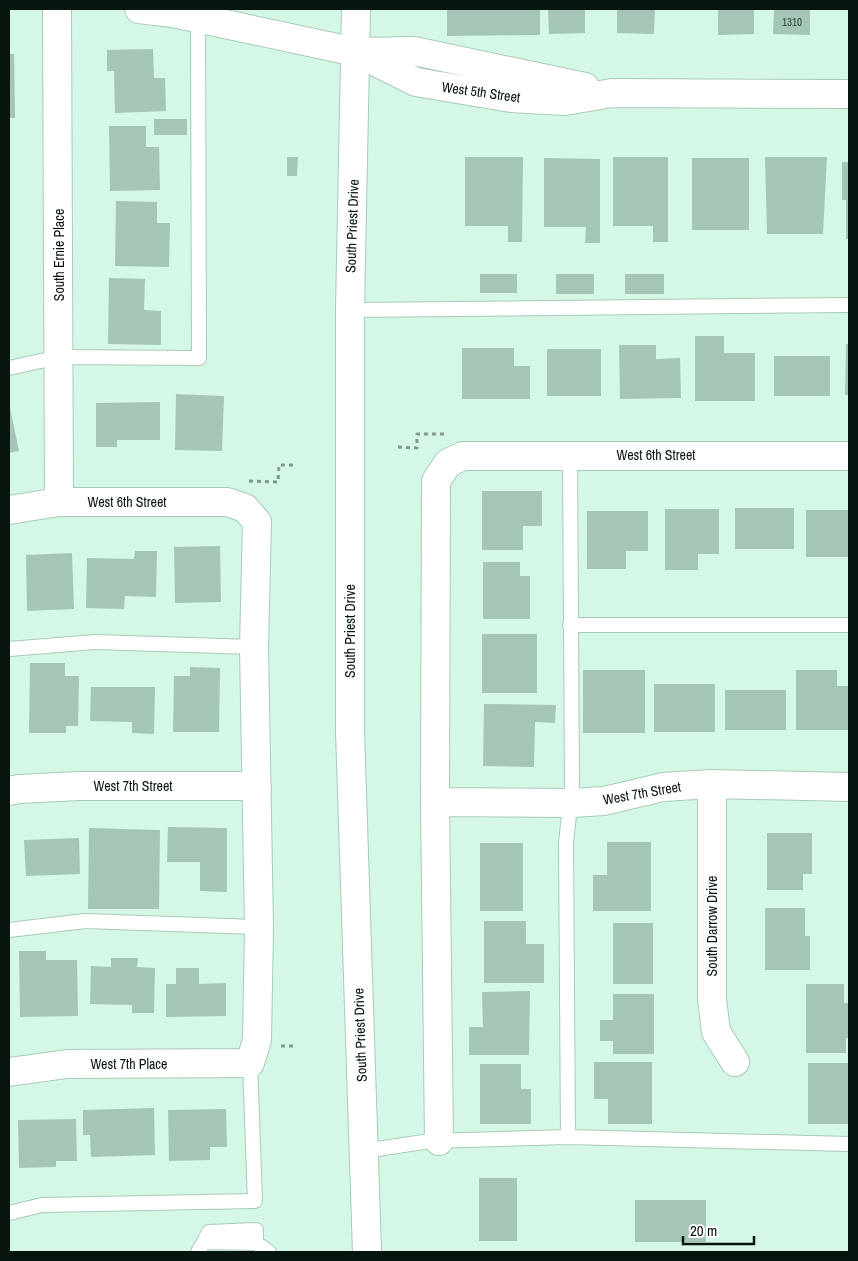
<svg xmlns="http://www.w3.org/2000/svg" width="858" height="1261" viewBox="0 0 858 1261" font-family="'Archivo Narrow',sans-serif">
<style>
.building{fill:#a5c6b7}
.lines{fill:none;stroke-linecap:round;stroke-linejoin:round}
.lane-casing{stroke:#a9caba;stroke-width:16}
.street-casing{stroke:#a9caba;stroke-width:30}
.secondary-casing{stroke:#a9caba;stroke-width:30}
.path{stroke:#7f998c;stroke-width:3;stroke-dasharray:4 4;stroke-linecap:butt}
.lane{stroke:#fff;stroke-width:14}
.street{stroke:#fff;stroke-width:28}
.secondary{stroke:#fff;stroke-width:28}
.labels{text-anchor:middle;dominant-baseline:central;stroke-width:4;stroke-linejoin:round;paint-order:stroke}
.number-label{font-size:11px;fill:#2f4139}
.street-label{font-size:14px;fill:#08150f;stroke:#fff}
</style>
<rect width="100%" height="100%" fill="#d4f7e6"/>
<path class="building" d="M447,9H540V35L447,36Z
M548,9H585V33L549,34Z
M617,9H655L654,34L617,33Z
M718,9H754V34L718,35Z
M774,9H810V35L773,34Z
M153,49L154,78H165L166,111L115,113L114,71H107V50Z
M9,54H14L15,118H9Z
M154,119H187V135H154Z
M109,126H146V147H159L160,190L110,191Z
M287,157H298L297,176H287Z
M465,157H523L522,242H508V226H465Z
M613,157H668V242H653V226H613Z
M765,157H827L823,234H767Z
M544,158L600,159V243H585L586,227H544Z
M692,158H749V230H692Z
M842,162H849V239H846V200H842Z
M116,201L157,202V223H170L169,267L115,266Z
M480,274H517V293H480Z
M556,274H594V294H556Z
M625,274H664V294H625Z
M109,278L145,279L144,310L161,311V345L108,344Z
M695,336H724V353H755V401H695Z
M846,344H849V395H845Z
M619,345H656V359L680,358L681,398L620,399Z
M462,348H514V366H530V399H462Z
M547,349H601V396H547Z
M774,356H830V396H774Z
M176,394L224,396L222,451L175,450Z
M160,402V440H117V447H96V403Z
M9,403L19,451L9,453Z
M482,491H542V526H523V550H482Z
M735,508H794V549H735Z
M665,509H719V554H698V570H665Z
M806,510H849V557H806Z
M587,511H648V551H626V569H587Z
M220,546L221,602L175,603L174,547Z
M135,551H157L156,597L125,596L124,609L86,608L87,558L134,559Z
M72,553L74,609L27,611L26,555Z
M483,562H520V576H530V619H483Z
M482,634H537V693H482Z
M30,663H65V676H79L78,726H66V733H29Z
M190,667L220,668L219,732H173L174,676H190Z
M583,670H645V733H583Z
M796,670H837V686H849V730H796Z
M654,684H715V732H654Z
M91,687H155L154,734L132,733V722L90,721Z
M725,690H786V730H725Z
M484,704L556,705L555,723L535,722L534,767L483,766Z
M168,827L227,828V892L200,891V862H167Z
M89,828L160,830L159,909H88Z
M767,833H812V874H803V890H767Z
M79,838L80,874L26,876L24,840Z
M607,842H651V911H593V875H607Z
M480,843H523V911H480Z
M765,908H805V936H810V970H765Z
M484,921H526V944H544V983H484Z
M613,923H653V984H613Z
M19,951H46V960H77L78,1016L20,1017Z
M111,958H138L137,967L155,968L154,1013H132V1005L90,1004L91,966L111,967Z
M176,968H199V984L226,983V1016L166,1017V984H176Z
M806,984H844V1003H849V1038H846V1053H806Z
M530,991L529,1055H469V1027H483L482,992Z
M613,994H654V1054H613V1041H600V1020H613Z
M594,1062H652V1124H608V1099H594Z
M808,1063H849V1124H808Z
M480,1064H521V1089H531V1124H480Z
M154,1108L155,1155L91,1157L90,1135H83V1110Z
M226,1109L227,1147H210V1160L169,1161L168,1110Z
M76,1119L77,1161H56V1167L19,1168L18,1120Z
M479,1178H517V1241H479Z
M635,1200H706V1242H635Z"/>
<g class="lines">
<g class="lane-casing">
<path id="lane" d="M350,310L849,305
M9,368L59,357L199,358L198,18
M570,625H849
M9,649L95,642L254,647
M9,930L85,921L259,927
M568,1137L566,843L572,787L570,455
M364,1151L430,1141L568,1137L849,1144
M9,1213L42,1205L255,1201L250,1063
M204,1242L209,1232L256,1230V1243
M198,1252L204,1242L256,1243L269,1252"/>
</g>
<g class="street-casing">
<path id="street" d="M57,9L59,502
M139,9L173,13L356,52L416,82L511,98L565,101L612,93L849,94
M360,52L414,51L585,87
M9,510L59,502H227L245,508L257,522L254,647L259,927L257,1040L250,1063L67,1064L9,1072
M712,784V999L716,1032L735,1062
M9,791L19,789L79,786H257
M435,802L572,803L604,801L663,787L712,784L849,787
M439,1141L435,802L436,481L448,463L463,456H849"/>
</g>
<g class="secondary-casing">
<path id="secondary" d="M356,9L350,310V732L367,1252"/>
</g>
<path class="path" d="M398,447L417,448V434H446
M249,481L278,482L279,465H293
M281,1046H293"/>
<use href="#lane" class="lane"/>
<use href="#street" class="street"/>
<use href="#secondary" class="secondary"/>
</g>
<g class="labels">
<g class="number-label">
<text x="792" y="22">1310</text>
</g>
<g class="street-label">
<text transform="translate(481 92) rotate(8)">West 5th Street</text>
<text transform="translate(352 226) rotate(-88)">South Priest Drive</text>
<text transform="translate(59 255) rotate(-90)">South Ernie Place</text>
<text x="656" y="455">West 6th Street</text>
<text x="127" y="502">West 6th Street</text>
<text transform="translate(350 631) rotate(-90)">South Priest Drive</text>
<text x="133" y="786">West 7th Street</text>
<text transform="translate(642 793) rotate(-10)">West 7th Street</text>
<text transform="translate(712 926) rotate(-90)">South Darrow Drive</text>
<text transform="translate(360 1035) rotate(-92)">South Priest Drive</text>
<text x="129" y="1064">West 7th Place</text>
</g>
</g>
<rect width="858" height="1261" fill="none" stroke="#08150f" stroke-width="20"/>
<path d="M683 1236v8h71v-8" fill="none" stroke="#08150f" stroke-width="2.5"/>
<text x="690" y="1236" font-size="15" fill="#08150f" stroke="#ffffff" stroke-width="4" paint-order="stroke">20 m</text>
</svg>
